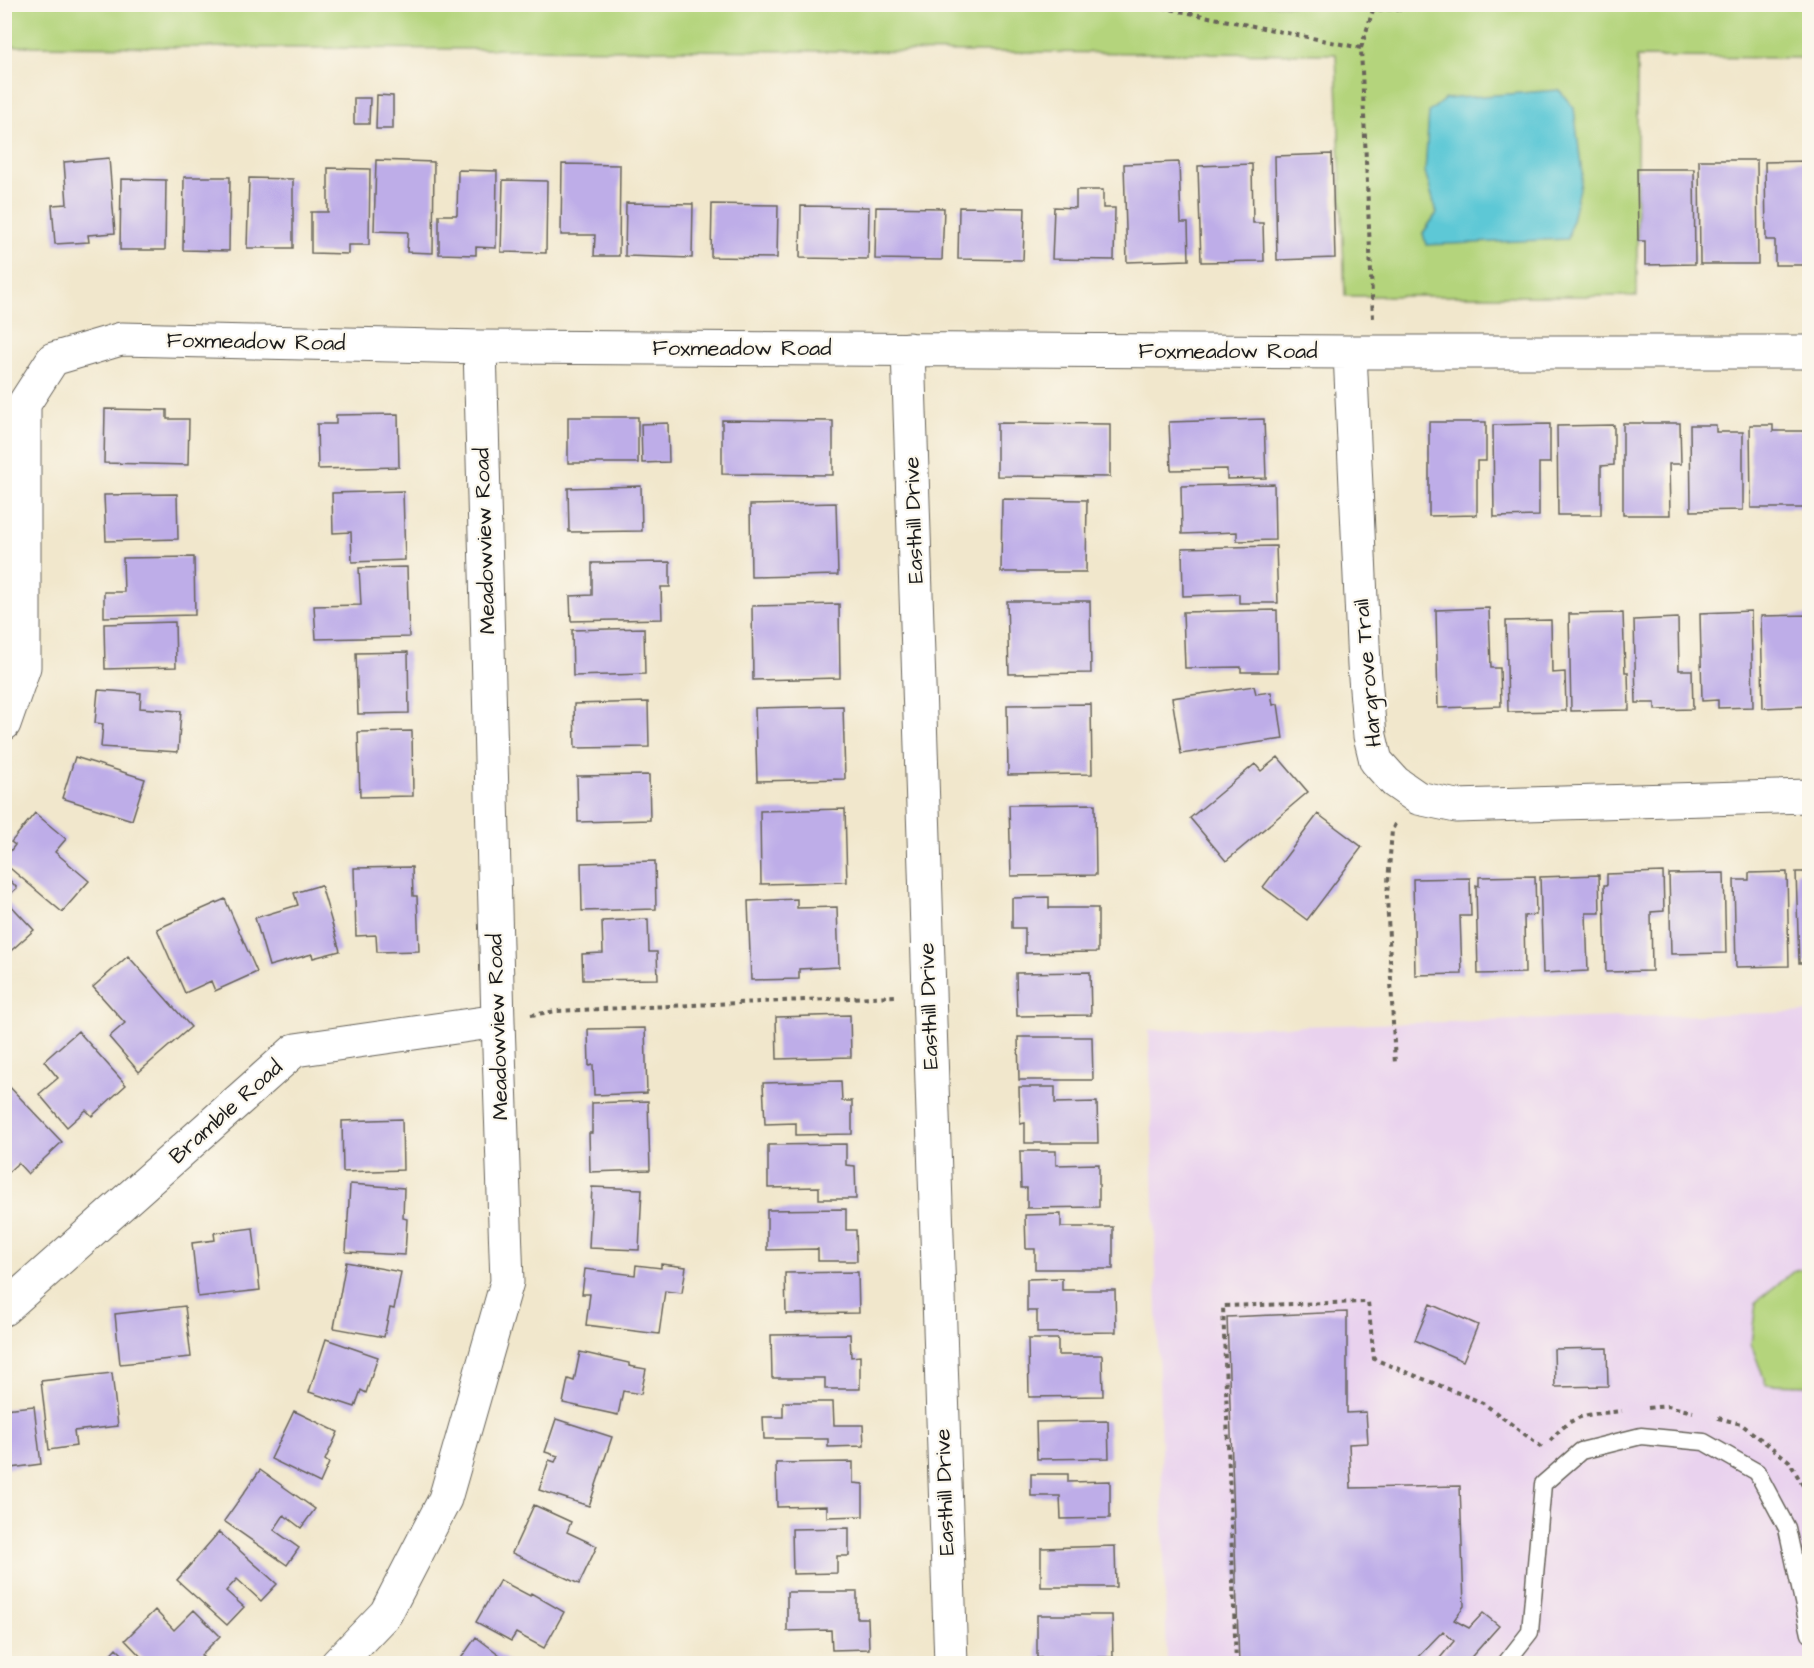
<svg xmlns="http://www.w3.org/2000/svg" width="1814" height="1668" viewBox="0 0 1814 1668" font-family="'Architects Daughter',sans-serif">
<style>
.built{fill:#e9d2ee}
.green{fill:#b4d47c;stroke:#68784c;stroke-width:1.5;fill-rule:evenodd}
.water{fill:#5dc8d6;stroke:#3c7279;stroke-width:1.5}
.building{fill:#beade8}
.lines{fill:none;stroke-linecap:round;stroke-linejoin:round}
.service-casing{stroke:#67635a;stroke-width:19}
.minor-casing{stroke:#67635a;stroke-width:35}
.path{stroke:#67635a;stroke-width:4;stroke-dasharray:4.5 4.5;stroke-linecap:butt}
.service{stroke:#fff;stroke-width:16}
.minor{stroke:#fff;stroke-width:33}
.labels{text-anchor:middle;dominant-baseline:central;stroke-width:4.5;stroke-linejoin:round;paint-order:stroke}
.street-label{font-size:22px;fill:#1c1c1c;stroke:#fbf7ec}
</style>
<rect width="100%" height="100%" fill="#fbf7ec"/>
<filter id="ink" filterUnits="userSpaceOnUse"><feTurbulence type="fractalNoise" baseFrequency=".0167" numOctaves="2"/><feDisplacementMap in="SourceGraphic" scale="12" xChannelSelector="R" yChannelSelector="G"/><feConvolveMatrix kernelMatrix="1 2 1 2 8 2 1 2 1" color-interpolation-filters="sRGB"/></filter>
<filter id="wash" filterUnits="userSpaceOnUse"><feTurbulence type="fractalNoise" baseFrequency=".008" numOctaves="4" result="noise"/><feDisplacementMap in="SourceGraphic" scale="24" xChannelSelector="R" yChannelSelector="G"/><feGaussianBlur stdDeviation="1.35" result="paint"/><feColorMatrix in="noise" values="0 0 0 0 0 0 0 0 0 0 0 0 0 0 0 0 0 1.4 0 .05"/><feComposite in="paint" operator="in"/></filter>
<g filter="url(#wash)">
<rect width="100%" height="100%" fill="#f1e7cc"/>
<path class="built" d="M1809,1012V1663H1167L1149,1030Z"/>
<path class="green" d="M5,4L1810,5L1809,58L1637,57V296H1345L1336,54L5,46ZM1425,172L1568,239L1423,233L1437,213Z
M1809,1268V1385L1766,1384L1751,1344L1756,1302L1795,1270Z"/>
<path class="water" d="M1559,90L1574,108L1582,174L1568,239L1426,245L1423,233L1437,213L1425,172L1429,112L1445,99Z"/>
<g id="blocks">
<path class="building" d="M377,95L393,96V129H376Z
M354,98H370L369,124H354Z
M1332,154L1335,258L1277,260L1275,156Z
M109,158L115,233L88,235L89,242L55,244L52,205L67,204L64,162Z
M376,160L434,162L433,253L407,252L408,232L374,231Z
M1699,160H1757L1758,264H1700Z
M1810,161V265H1775V240H1766L1765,162Z
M1179,162L1181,223H1188L1189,260L1127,262L1124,164Z
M562,164L620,165L619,256H594L595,235H561Z
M1252,164L1253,223H1263L1264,261L1201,262L1198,166Z
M328,168L370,169L369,245H348V254L311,253V212H328Z
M1637,169H1694L1695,264L1645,265V241H1638Z
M458,170L497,171L496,248L476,247V255L439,254V215H457Z
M184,177H230L229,251L183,250Z
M249,178L293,179V248H247Z
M121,179L166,180L165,250H120Z
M503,180L547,181L546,253L501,252Z
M1076,190H1103V208H1115L1114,260L1052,259L1054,207L1076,208Z
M626,203L693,204L692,258L625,256Z
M712,204L778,205L777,258L711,257Z
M801,206L869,207L868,259L800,258Z
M876,207L944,208L942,260L875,259Z
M959,207L1025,208L1023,260L958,259Z
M105,409L167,410V419H189L188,465L104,463Z
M398,414L399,467L318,469L317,424H336V415Z
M568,417H638V463H568Z
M1264,419L1266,478L1227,479V469L1171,470L1169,422Z
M722,420L833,421V475L722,474Z
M1429,422H1486V461H1477V515L1429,516Z
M668,423L669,462L642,463L641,424Z
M997,423L1110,424V477L997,476Z
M1623,423H1680L1681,464H1669L1670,515H1623Z
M1550,424V463H1539V516L1494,517L1493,425Z
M1614,425V465L1601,466V515H1558L1557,426Z
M1690,425H1716V432H1743V510L1691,511Z
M1750,425H1773V431H1805V508H1751Z
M1274,484L1275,540L1237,541V532L1182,534L1181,486Z
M641,486L642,531L569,532L568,488Z
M403,491L405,560L352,562L351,532L333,533L332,493Z
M177,494L178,539L106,541L104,495Z
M1002,499L1087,500L1086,572H1001Z
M836,503L838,575L751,577L750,505Z
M1276,546L1278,603H1239V594L1183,596L1182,548Z
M194,557L195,615L104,617V592H124L123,558Z
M670,562V587H661L662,619L571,621L570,596L592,595V563Z
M407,567L409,637L316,639L314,606L361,605L359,568Z
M1007,601H1090L1091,673L1009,674Z
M839,604L840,678L753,680L752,606Z
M1489,608L1491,668H1500L1501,706L1438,708L1436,610Z
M1277,610L1278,672H1241V667L1185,668L1183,612Z
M1751,611L1753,707L1718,708V700L1702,701L1700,613Z
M1623,613L1625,672H1628L1629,710L1571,711L1569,614Z
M1810,615V706L1763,708L1761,616Z
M1678,618L1679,670H1692L1693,709L1655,710V703H1636L1634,620Z
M1551,620L1552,673L1565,672L1566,711L1508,712L1506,621Z
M175,622L176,667L105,669L104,624Z
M644,628L645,674L573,676L572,630Z
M408,652L409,713L358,714L356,653Z
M1254,686L1256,694L1271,692L1273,705L1278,704L1283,739L1181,754L1172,698Z
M98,690L141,693L140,708L181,711L178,752L101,747L103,724L95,723Z
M648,702L649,747L575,748L574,704Z
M1091,704L1092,774L1008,775L1007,705Z
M843,706L845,779L757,781L755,708Z
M412,731L413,796L360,797L358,732Z
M75,757L145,779L132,820L62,798Z
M1278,757L1308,792L1226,861L1190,818L1255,764L1261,771Z
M649,775L650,820L578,822L577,776Z
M1095,804L1096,875L1011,876L1009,805Z
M845,809L847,882L761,884L760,811Z
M35,813L66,839L55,852L89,881L62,912L5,864V858L15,845L11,842Z
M1318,814L1362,847L1307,920L1263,887Z
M655,861L656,909L582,911L581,863Z
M412,867L413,896H417L419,951L377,952L376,935L356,936L354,868Z
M1663,872L1664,911L1651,912L1652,971L1606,972L1604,885H1607V874Z
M1787,872L1789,966L1736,967L1734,880H1749V873Z
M1796,872H1810V963H1799Z
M1724,873L1726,953L1671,954L1669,874Z
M5,875L17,888L5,899L34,930L4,957Z
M1599,875L1600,913H1586L1588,971L1543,973L1540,877Z
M1535,876L1536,915L1524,916L1525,973L1478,974L1476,885L1479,886V877Z
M1470,878L1471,916H1460L1462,974L1415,975L1413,879Z
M321,885L340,951L313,958L312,954L269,966L255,918L298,905L294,893Z
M1049,897V908H1098V952L1025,953V928H1012V898Z
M225,899L257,972L215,991L211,981L185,993L157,929Z
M797,899V908L837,907L839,967L799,969V979L751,980L748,901Z
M648,919L649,952H657L658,979L583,980L582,954L603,953L602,921Z
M128,956L191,1027L139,1072L109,1037L125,1023L93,987Z
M1090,972L1091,1015L1017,1016L1016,973Z
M850,1015L851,1057L777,1059L776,1017Z
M645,1028L647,1093L594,1095L593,1065L589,1066L588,1029Z
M78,1031L126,1085L92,1116L86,1110L67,1127L39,1094L58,1078L44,1061Z
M1018,1037H1092L1093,1080H1019Z
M841,1081L842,1101H852V1134L796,1135V1123L765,1124L763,1083Z
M6,1083L62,1142L28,1174L18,1163L4,1176Z
M1019,1087H1055V1103L1097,1102L1098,1143H1025V1123L1020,1124Z
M648,1101L650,1170L590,1172L589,1133H592V1103Z
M402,1119L403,1170L343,1172L342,1121Z
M846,1144V1165L855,1166L856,1199H819V1187L768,1188V1145Z
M1020,1151H1056V1165L1099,1164V1207L1027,1208V1188H1021Z
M350,1184L404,1188L403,1218L407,1219L405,1255L346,1252Z
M592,1187L642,1189L639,1250L589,1248Z
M846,1209V1230H856L857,1261H818V1249L767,1250V1210Z
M1061,1214V1227H1113V1269H1035V1249H1026L1025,1215Z
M253,1228L260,1290L198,1297L192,1243L215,1240L214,1233Z
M346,1262L401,1272L394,1309L390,1308L384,1337L334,1328Z
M661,1264L686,1267L682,1293L665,1291L659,1334L586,1325L590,1294H582L585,1269L635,1275L636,1265L661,1268Z
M858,1272L859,1313L786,1314L785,1273Z
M1062,1278V1290H1115L1116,1332L1037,1333V1311H1027V1279Z
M1430,1304L1478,1325L1463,1361L1415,1340Z
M185,1306L191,1357L120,1364L115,1314Z
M1347,1312V1413L1366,1412L1368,1443L1349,1444L1351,1488L1460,1486L1464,1606L1454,1620L1469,1628L1483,1613L1499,1626L1465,1664H1446L1440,1658L1454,1641L1443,1631L1411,1664H1239L1227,1317Z
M850,1334L851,1357L860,1356V1389H825V1378H772L771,1335Z
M326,1339L378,1357L366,1393L361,1390L355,1407L309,1392Z
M1028,1339H1058V1355H1102L1103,1396L1029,1397Z
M1607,1348L1608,1386L1555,1387L1554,1349Z
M580,1352L629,1363V1366L646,1369L641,1394L623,1391L618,1415L563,1403L568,1379L574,1381Z
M112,1373L118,1426L74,1431L76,1446L49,1450L41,1381Z
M783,1402H833L834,1425H863L864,1446L828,1447V1439H764L763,1417H783Z
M34,1406L41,1464L4,1469V1409Z
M294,1411L338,1432L325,1460L329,1463L320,1483L271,1459Z
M556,1419L612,1437L589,1506L539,1490L549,1460L555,1462L558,1456L545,1452Z
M1108,1421L1109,1458L1037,1459L1036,1422Z
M853,1462V1483L863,1484V1516L827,1517V1506L777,1507L776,1463Z
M260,1470L315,1509L301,1528L284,1515L274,1530L299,1548L287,1565L224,1521Z
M1031,1474H1068V1482L1110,1481V1518L1061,1519L1060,1496H1031Z
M534,1505L571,1522L567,1532L597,1546L579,1584L512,1553Z
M849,1528V1556H837V1573L793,1574L792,1529Z
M219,1532L277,1584L261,1601L237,1579L226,1591L244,1607L227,1625L177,1580Z
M1115,1546L1116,1587H1041V1548Z
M500,1580L530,1596L531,1593L564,1612L544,1648L516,1633L511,1641L476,1622Z
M787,1592H857V1618H868L869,1649L832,1650L831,1630L787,1631Z
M155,1610L174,1630L194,1610L220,1636L201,1655L209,1664H148L125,1640Z
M1037,1615H1112L1113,1657L1037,1658Z
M476,1637L512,1664H457Z
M116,1648L132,1664H101Z"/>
</g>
</g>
<g filter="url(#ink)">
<use href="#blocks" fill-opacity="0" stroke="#67635a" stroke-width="1.5"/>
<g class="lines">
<g class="service-casing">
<path id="service" d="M1505,1664L1530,1632L1543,1484L1581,1451L1641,1436L1704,1442L1757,1472L1787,1528L1810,1634"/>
</g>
<g class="minor-casing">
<path id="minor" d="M908,349L951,1664
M1350,352L1364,666L1370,736L1376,761L1395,782L1418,798L1456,806L1810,796
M4,724L24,667V404L53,359L121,339L480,347L1350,352H1810
M4,1309L295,1050L498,1021
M337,1664L386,1613L445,1499L507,1282L498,1021L480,347"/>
</g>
<path class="path" d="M1145,4L1361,48L1373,318
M1361,48L1373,10L1503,4
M1395,824L1392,830L1387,896L1395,1065
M531,1015L557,1011L895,996
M1648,1408L1668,1406L1693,1412
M1718,1418L1741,1424L1789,1461L1810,1498
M1550,1441C1574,1412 1587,1415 1622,1411
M1236,1664L1223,1306L1368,1302L1374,1359L1483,1403L1543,1448"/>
<use href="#service" class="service"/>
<use href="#minor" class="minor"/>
</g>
</g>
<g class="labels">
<g class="street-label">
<text transform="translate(256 342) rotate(1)">Foxmeadow Road</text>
<text x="742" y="348">Foxmeadow Road</text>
<text x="1228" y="351">Foxmeadow Road</text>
<text transform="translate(914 520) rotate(-92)">Easthill Drive</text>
<text transform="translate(485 541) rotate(-92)">Meadowview Road</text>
<text transform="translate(1368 673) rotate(-95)">Hargrove Trail</text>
<text transform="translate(929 1006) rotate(-92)">Easthill Drive</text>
<text transform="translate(498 1027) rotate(-92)">Meadowview Road</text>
<text transform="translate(226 1112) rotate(-42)">Bramble Road</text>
<text transform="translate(945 1492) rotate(-92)">Easthill Drive</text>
</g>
</g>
<rect width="1814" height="1668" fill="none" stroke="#fbf7ec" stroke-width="24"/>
</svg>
